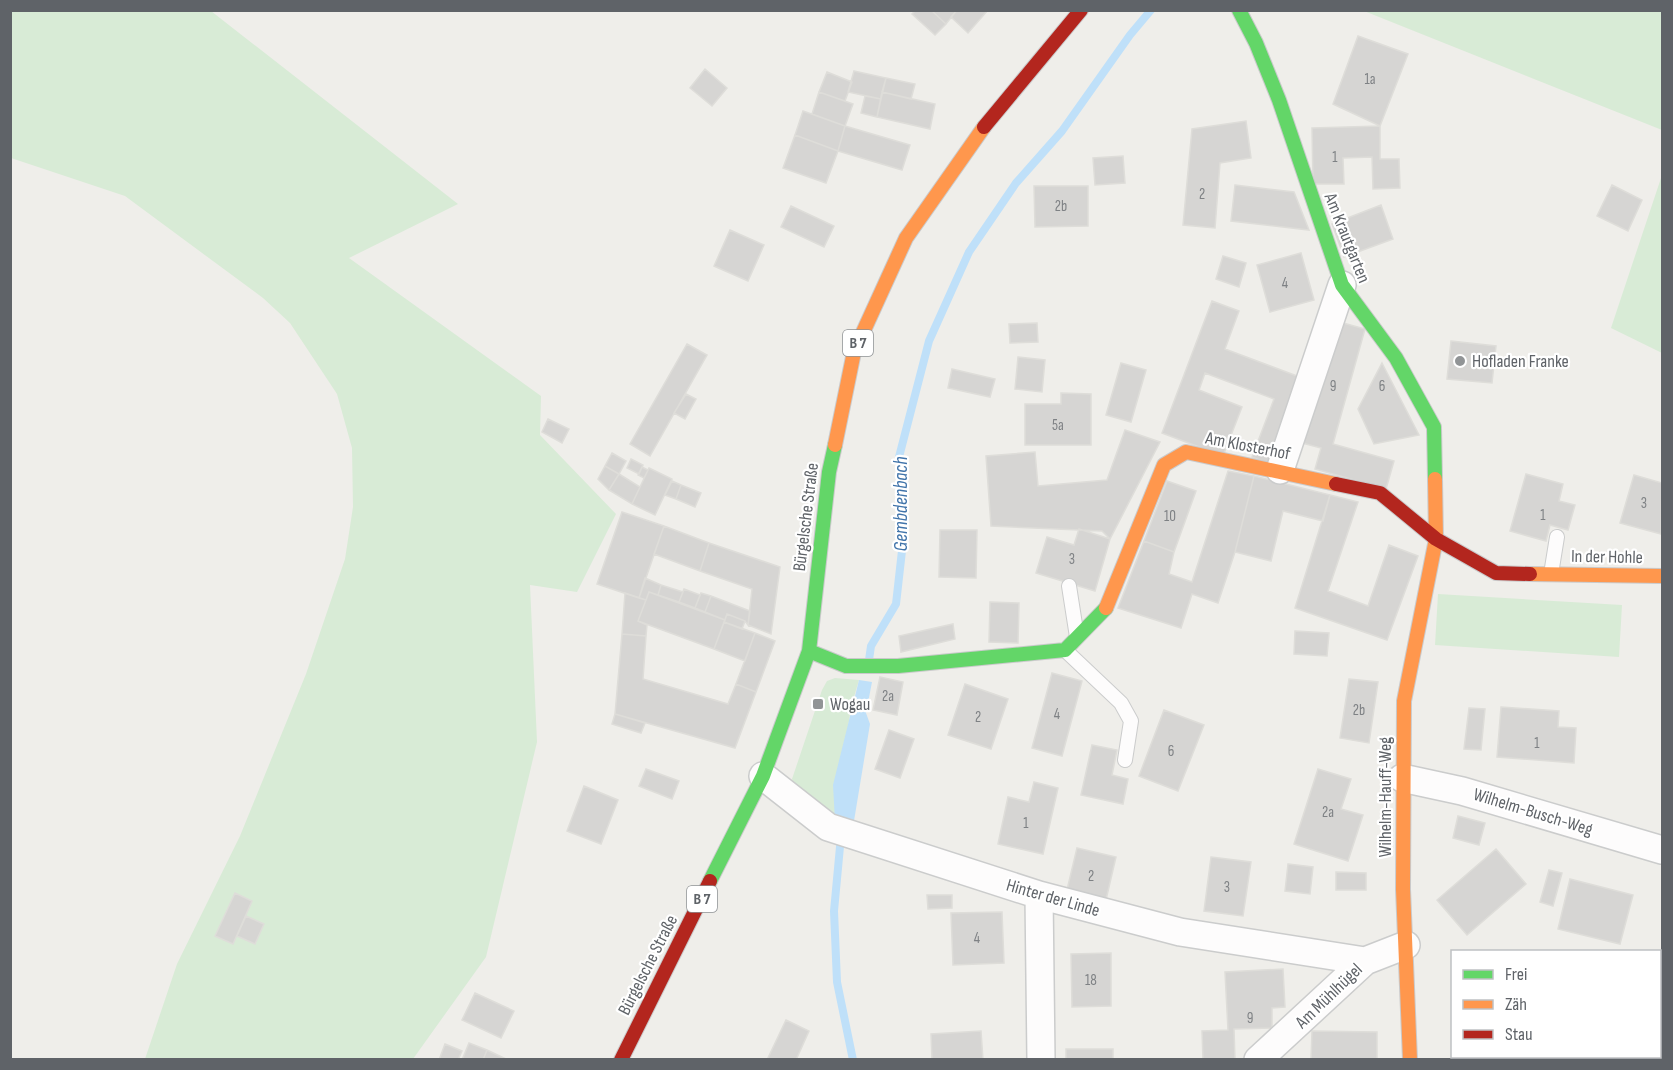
<svg xmlns="http://www.w3.org/2000/svg" width="1673" height="1070" viewBox="0 0 1673 1070" font-family="'Sofia Sans Condensed',sans-serif">
<style>
.green{fill:#d8ebd6}
.water{fill:#bfe0f9}
.lines{fill:none;stroke-linecap:round;stroke-linejoin:round}
.stream{stroke:#bfe0f9;stroke-width:8}
.building{fill:#d6d5d3;stroke:#deddd9;stroke-width:1.5}
.lane-casing{stroke:#cbcccc;stroke-width:16}
.street-casing{stroke:#cbcccc;stroke-width:30}
.fast-casing{stroke:#cacacb;stroke-width:16}
.slow-casing{stroke:#cacacb;stroke-width:16}
.jam-casing{stroke:#cacacb;stroke-width:16}
.lane{stroke:#fdfcfc;stroke-width:14}
.street{stroke:#fdfcfc;stroke-width:27}
.fast{stroke:#63d668;stroke-width:14}
.slow{stroke:#ff974d;stroke-width:14}
.jam{stroke:#b3261e;stroke-width:14}
.poi-dot{fill:#919496;stroke:#fff;stroke-width:2}
.labels{text-anchor:middle;dominant-baseline:central;stroke-width:4.5;stroke-linejoin:round;paint-order:stroke}
.number-label{font-size:15px;fill:#7e8184}
.shield{fill:#fff;stroke:#8f9295;stroke-width:1.5}
.shield-label{font-size:16px;font-weight:bold;fill:#5f6368}
.street-label{font-size:18px;fill:#5f6368;stroke:#fff}
.poi-label{font-size:18px;fill:#5f6368;stroke:#fff;text-anchor:start}
.water-label{font-size:20px;font-style:italic;fill:#4174aa;stroke:#fff}
</style>
<rect width="100%" height="100%" fill="#efeeea"/>
<path class="green" d="M11,11H211L458,204L349,258L541,396L540,435L616,514L577,592L530,585L537,742L486,957L413,1059H145L177,964L240,836L306,674L345,559L353,507L352,448L337,394L290,323L263,298L125,196L11,158Z
M1364,11H1662V130Z
M1662,175V353L1611,328Z
M1438,594L1622,605L1619,657L1435,645Z
M835,678L859,680L851,707L835,821L798,793L792,779L822,690L827,681Z"/>
<path class="water" d="M859,680L872,682L866,713L870,724L853,827L835,821L833,785Z"/>
<g class="lines">
<path class="stream" d="M869,660L871,646L896,604L905,524L899,457L929,341L969,252L1016,183L1062,131L1130,35L1151,10
M841,836L834,911L837,982L853,1060"/>
</g>
<path class="building" d="M916,10H931L946,24L935,35L912,14Z
M931,10H957L946,24Z
M957,10H988L968,33L951,17Z
M1358,36L1408,54L1380,126L1333,104Z
M705,69L727,88L712,106L690,88Z
M854,71L886,78L881,99L848,92Z
M827,72L852,82L845,101L819,92Z
M886,78L915,84L911,99L882,92Z
M819,92L853,104L845,126L812,114Z
M882,92L935,104L930,129L877,117Z
M865,96L881,99L877,117L861,113Z
M803,111L845,126L838,151L795,135Z
M1246,121L1251,158L1220,163L1215,228L1183,225L1192,129Z
M845,126L910,145L902,170L838,151Z
M1380,126V159H1399L1400,188L1373,189L1372,157L1343,158L1344,184H1313L1312,128Z
M795,135L838,151L826,183L783,168Z
M1123,156L1125,183L1095,185L1093,158Z
M1235,185L1294,192L1309,230L1231,221Z
M1612,185L1642,200L1628,231L1597,216Z
M1034,186H1088V226L1035,227Z
M1381,205L1393,239L1344,257L1332,224Z
M791,206L834,226L824,247L781,227Z
M730,230L764,245L748,281L714,266Z
M1301,253L1314,300L1270,312L1257,265Z
M1223,256L1246,263L1239,287L1216,279Z
M1212,301L1239,311L1225,349L1305,379L1272,465L1252,457L1274,399L1205,373L1199,390L1242,407L1223,456L1162,433Z
M1336,321L1365,329L1333,444L1394,461L1386,489L1315,469L1321,448L1302,443Z
M1037,323L1038,342L1010,343L1009,324Z
M1451,341L1496,346L1492,383L1447,379Z
M687,344L707,355L650,456L630,444Z
M1018,357L1045,360L1042,392L1015,389Z
M1121,363L1146,370L1131,422L1106,415Z
M1382,363L1419,435L1374,444L1358,409Z
M952,369L995,379L990,397L948,388Z
M1061,393L1091,394V445H1025V404H1061Z
M686,394L696,399L685,419L674,413Z
M548,419L569,429L562,443L542,432Z
M1125,430L1160,442L1110,539L1102,531L991,526L986,456L1035,452L1038,486L1107,480Z
M612,453L626,461L619,474L605,466Z
M631,459L643,465L639,474L627,468Z
M605,466L619,474L609,490L598,479Z
M642,467L648,470L644,478L638,475Z
M649,468L672,479L655,515L632,504Z
M1228,471L1254,476L1235,552L1218,603L1192,594L1181,628L1118,608L1144,541L1174,552L1169,574L1192,582Z
M619,474L640,487L632,504L609,490Z
M1526,474L1563,484L1559,501L1575,505L1568,530L1550,525L1546,541L1510,531Z
M1634,475L1662,483L1661,534L1620,523Z
M1254,476L1330,495L1323,521L1283,511L1271,561L1235,552Z
M672,481L681,485L676,499L665,495Z
M1167,481L1196,491L1174,552L1144,541Z
M681,485L701,493L695,507L676,499Z
M1330,495L1358,502L1328,591L1368,606L1389,545L1418,556L1387,640L1295,608Z
M622,512L664,526L639,598L597,584Z
M664,526L709,543L700,571L654,554Z
M1079,529L1110,539L1095,591L1036,573L1047,537L1074,545Z
M940,530H977L976,578L939,577Z
M709,543L780,567L771,634L748,625L752,589L700,571Z
M645,578L661,585L658,595L649,592L646,600L639,598Z
M661,585L683,592L679,602L658,595Z
M684,589L700,595L695,608L679,602Z
M649,592L725,620L714,649L638,621Z
M625,593L646,600L638,621L647,625L646,636L622,634Z
M701,593L711,596L705,612L695,608Z
M711,596L750,611L748,625L745,621L727,614L725,620L705,612Z
M990,602L1019,603L1018,643L989,642Z
M727,614L745,621L742,629L724,622Z
M724,622L755,633L745,661L714,649Z
M953,624L955,639L901,652L899,636Z
M1295,631L1329,633L1327,656L1294,654Z
M755,633L775,641L756,692L736,684Z
M622,634L646,636L643,679L728,704L736,684L756,692L735,748L615,714Z
M1052,673L1082,681L1062,756L1032,748Z
M880,677L903,682L897,715L873,710Z
M1349,679L1378,682L1369,743L1340,738Z
M965,684L1008,699L991,749L948,735Z
M1501,707L1559,711L1558,727L1576,728L1574,763L1497,757Z
M1469,708L1485,709L1481,750L1464,749Z
M1164,710L1204,725L1178,791L1139,776Z
M615,714L645,723L641,733L612,724Z
M889,730L914,739L900,778L875,769Z
M1092,745L1117,750L1112,775L1128,779L1123,804L1081,795Z
M646,769L679,781L672,799L639,786Z
M1318,769L1351,779L1341,809L1363,815L1348,861L1294,844Z
M1034,782L1058,788L1043,854L998,844L1008,797L1029,802Z
M584,786L618,800L601,844L567,831Z
M1458,816L1485,823L1479,845L1453,838Z
M1077,848L1116,857L1105,904L1066,894Z
M1496,849L1526,884L1467,935L1437,900Z
M1211,857L1251,862L1243,916L1204,911Z
M1288,864L1313,867L1310,894L1285,891Z
M1549,870L1562,873L1553,906L1540,902Z
M1336,872L1366,873V890H1336Z
M1570,879L1633,895L1620,944L1558,929Z
M235,893L252,901L233,944L215,936Z
M927,895H952V908L928,909Z
M1002,912L1004,963L953,965L951,913Z
M246,916L264,924L255,944L237,936Z
M1111,953V1006L1072,1007L1071,954Z
M1283,969L1285,1007L1272,1008V1028L1234,1029L1235,1060H1203L1202,1031L1228,1030L1225,972Z
M1662,969V1029H1660Z
M475,993L514,1011L501,1038L462,1020Z
M786,1020L809,1031L796,1060H767Z
M981,1031L983,1060H932L931,1034Z
M1312,1031L1377,1032V1060H1311Z
M469,1043L487,1050L483,1060H462Z
M445,1044L462,1051L458,1060H439Z
M1066,1049H1113V1060H1066Z
M487,1050L506,1059V1060H483Z"/>
<g class="lines">
<g class="lane-casing">
<path id="lane" d="M1551,574L1557,537
M1069,586L1077,637
M1065,650L1121,703L1131,721L1125,760"/>
</g>
<g class="street-casing">
<path id="street" d="M1280,470L1342,285
M763,776L828,827L1039,895L1180,932L1365,961
M1402,778L1462,791L1662,850
M1039,895L1041,1060
M1258,1060L1365,961L1406,945"/>
</g>
<g class="fast-casing">
<path id="fast" d="M1239,10L1256,43L1279,100L1342,285L1396,358L1434,427L1435,479
M809,651L846,666H898L1065,650L1106,608
M710,881L763,776L809,651L829,472L835,445"/>
</g>
<g class="slow-casing">
<path id="slow" d="M835,445L854,352L906,238L984,127
M1530,574L1662,576
M1106,608L1164,465L1186,452L1336,484
M1410,1060L1403,889L1404,701L1436,539L1435,479"/>
</g>
<g class="jam-casing">
<path id="jam" d="M984,127L1081,10
M1336,484L1380,493L1436,539L1496,573L1530,574
M621,1060L710,881"/>
</g>
<use href="#lane" class="lane"/>
<use href="#street" class="street"/>
<use href="#fast" class="fast"/>
<use href="#slow" class="slow"/>
<use href="#jam" class="jam"/>
</g>
<g class="poi-dot">
<circle cx="1460" cy="361" r="6"/>
<rect x="812" y="698" width="12" height="12" rx="3"/>
</g>
<g class="labels">
<g class="number-label">
<text x="1370" y="79">1a</text>
<text x="1335" y="157">1</text>
<text x="1202" y="194">2</text>
<text x="1061" y="206">2b</text>
<text x="1285" y="283">4</text>
<text x="1333" y="386">9</text>
<text x="1382" y="386">6</text>
<text x="1058" y="425">5a</text>
<text x="1644" y="503">3</text>
<text x="1543" y="515">1</text>
<text x="1170" y="516">10</text>
<text x="1072" y="559">3</text>
<text x="888" y="696">2a</text>
<text x="1359" y="710">2b</text>
<text x="1057" y="714">4</text>
<text x="978" y="717">2</text>
<text x="1537" y="743">1</text>
<text x="1171" y="751">6</text>
<text x="1328" y="812">2a</text>
<text x="1026" y="823">1</text>
<text x="1091" y="876">2</text>
<text x="1227" y="887">3</text>
<text x="977" y="938">4</text>
<text x="1091" y="980">18</text>
<text x="1250" y="1018">9</text>
</g>
<g class="shield">
<rect x="843" y="330" width="30" height="26" rx="4.5"/>
<rect x="687" y="886" width="30" height="26" rx="4.5"/>
</g>
<g class="shield-label">
<text x="858" y="343">B 7</text>
<text x="702" y="899">B 7</text>
</g>
<g class="street-label">
<text transform="translate(1347 238) rotate(68)">Am Krautgarten</text>
<text transform="translate(1248 446) rotate(11)">Am Klosterhof</text>
<text transform="translate(806 517) rotate(-83)">Bürgelsche Straße</text>
<text transform="translate(1607 557) rotate(1)">In der Hohle</text>
<text transform="translate(1385 797) rotate(-90)">Wilhelm-Hauff-Weg</text>
<text transform="translate(1533 812) rotate(17)">Wilhelm-Busch-Weg</text>
<text transform="translate(1053 898) rotate(16)">Hinter der Linde</text>
<text transform="translate(648 965) rotate(-63)">Bürgelsche Straße</text>
<text transform="translate(1329 996) rotate(-44)">Am Mühlhügel</text>
</g>
<g class="poi-label">
<text x="1472" y="361">Hofladen Franke</text>
<text x="830" y="704">Wogau</text>
</g>
<g class="water-label">
<text transform="translate(901 504) rotate(-90)">Gembdenbach</text>
</g>
</g>
<rect width="1673" height="1070" fill="none" stroke="#5f6368" stroke-width="24"/>
<rect x="1451" y="950" width="210" height="108" fill="#ffffff" stroke="#bfc1c3" stroke-width="1.5"/>
<rect x="1463" y="970" width="30" height="9" fill="#63d668" stroke="#bfc1c3" stroke-width="1.5"/>
<text x="1505" y="980" font-size="18" fill="#5f6368">Frei</text>
<rect x="1463" y="1000" width="30" height="9" fill="#ff974d" stroke="#bfc1c3" stroke-width="1.5"/>
<text x="1505" y="1010" font-size="18" fill="#5f6368">Zäh</text>
<rect x="1463" y="1030" width="30" height="9" fill="#b3261e" stroke="#bfc1c3" stroke-width="1.5"/>
<text x="1505" y="1040" font-size="18" fill="#5f6368">Stau</text>
</svg>
